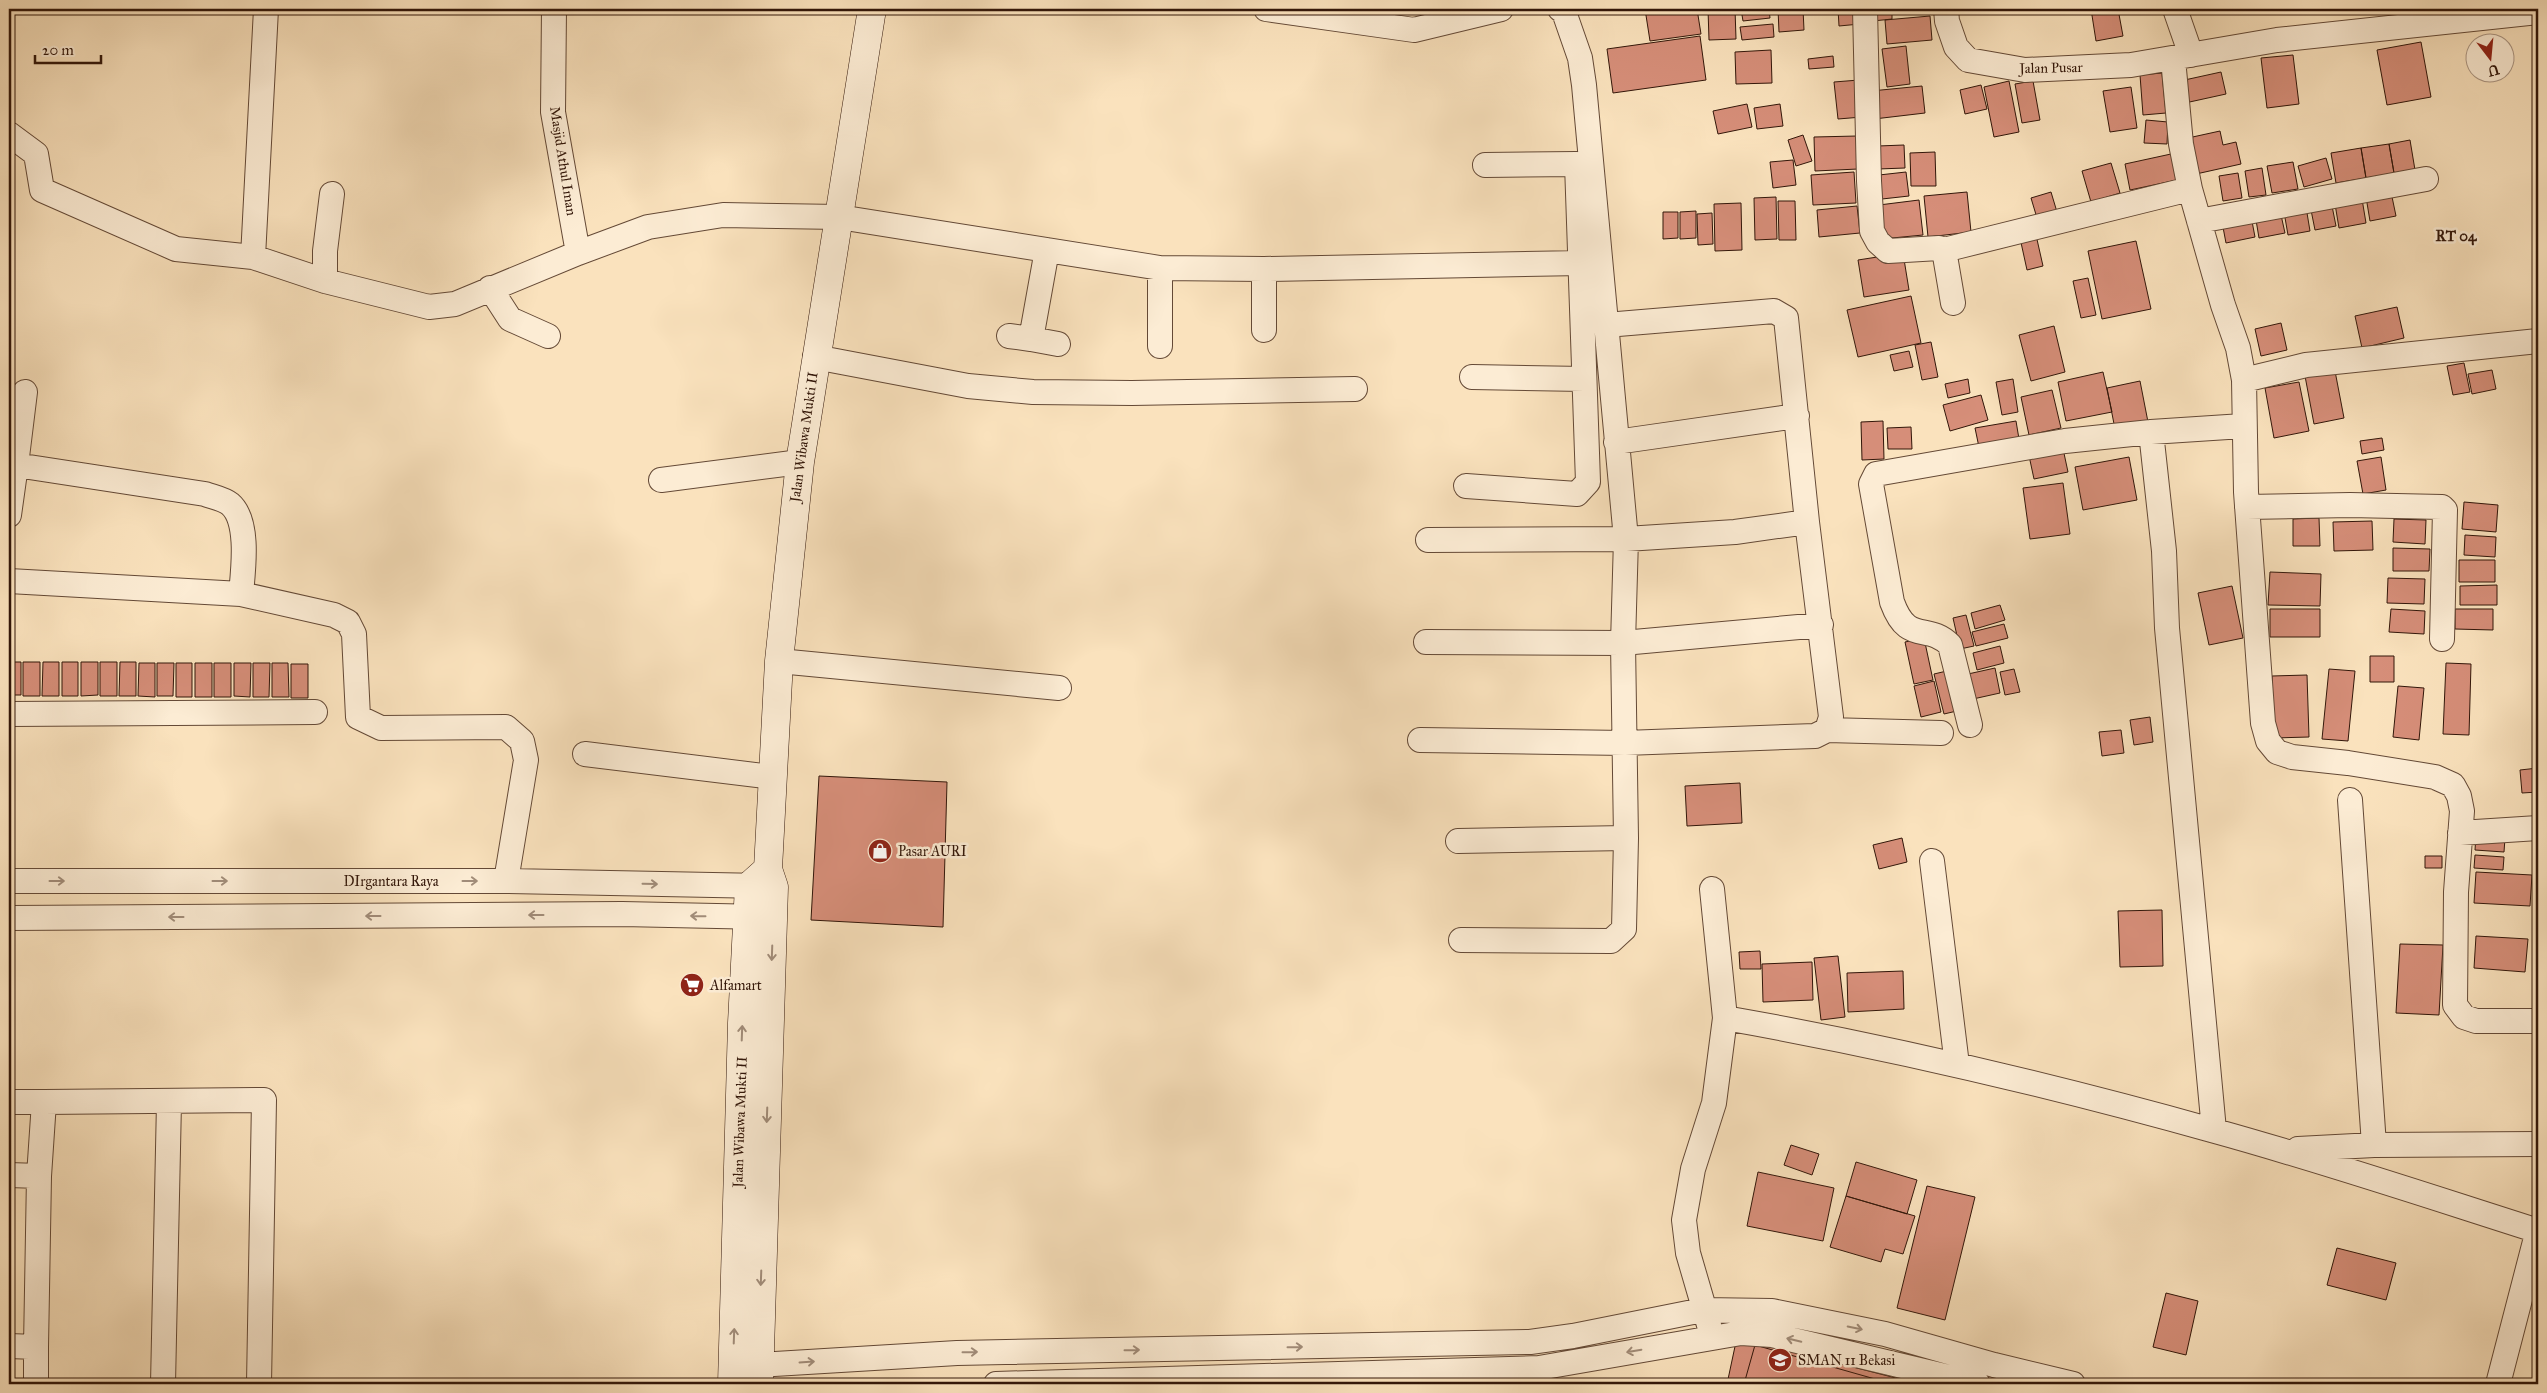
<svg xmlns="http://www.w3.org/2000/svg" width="2547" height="1393" viewBox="0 0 2547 1393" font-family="'IM FELL Great Primer',serif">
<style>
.building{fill:#d68e79;stroke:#321609}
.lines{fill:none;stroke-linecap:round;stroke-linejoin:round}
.minor-casing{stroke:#644936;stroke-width:26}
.secondary-casing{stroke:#321609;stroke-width:29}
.minor{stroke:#fcecd4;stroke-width:24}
.secondary{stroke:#fcecd4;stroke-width:28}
.oneway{stroke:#a18c79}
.labels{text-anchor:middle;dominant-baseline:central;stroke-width:5;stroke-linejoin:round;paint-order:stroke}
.street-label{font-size:14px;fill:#321609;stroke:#fcecd4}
.poi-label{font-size:14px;fill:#321609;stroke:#fcecd4;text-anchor:start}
.neighbourhood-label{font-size:15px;font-weight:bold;fill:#321609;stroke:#fcecd4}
</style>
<rect width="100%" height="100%" fill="#fae2bd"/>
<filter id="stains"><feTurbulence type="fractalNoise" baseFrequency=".004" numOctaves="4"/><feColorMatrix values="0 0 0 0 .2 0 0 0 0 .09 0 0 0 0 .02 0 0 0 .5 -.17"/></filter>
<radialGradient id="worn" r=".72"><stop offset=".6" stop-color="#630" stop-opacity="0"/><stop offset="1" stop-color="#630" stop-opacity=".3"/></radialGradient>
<path class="building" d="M1645,9H1697L1701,34L1650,41Z
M1708,9H1735L1736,39L1709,40Z
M1741,9H1769L1770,18L1743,21Z
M1778,9H1803L1804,30L1779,32Z
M1838,9H1859L1860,24L1839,26Z
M1872,9H1892V19L1873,21Z
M2091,9H2118L2123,36L2096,41Z
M1930,16L1932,40L1887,44L1885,20Z
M1773,24L1774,37L1742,40L1740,27Z
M1700,36L1706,80L1613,93L1607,49Z
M2421,42L2431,97L2387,105L2377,50Z
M1906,46L1910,84L1887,87L1882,49Z
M1771,50L1772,83L1736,84L1735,52Z
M2293,55L2299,104L2267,108L2261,58Z
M1833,56L1834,67L1809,69L1808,59Z
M2221,72L2226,94L2185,103L2180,81Z
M2162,73L2166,113L2143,115L2140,75Z
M1859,80L1862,117L1838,119L1834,82Z
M2009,81L2019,132L1994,137L1984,87Z
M2033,81L2040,120L2022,123L2015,84Z
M1981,85L1987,109L1965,114L1960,90Z
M1922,86L1925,113L1874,119L1871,91Z
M2131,87L2137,128L2110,132L2103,91Z
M1747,104L1752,127L1718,134L1713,111Z
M1780,104L1783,126L1757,129L1754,108Z
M2146,120L2168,122L2167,144L2144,143Z
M2220,131L2223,145L2236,142L2241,164L2196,174L2188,138Z
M1803,135L1812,161L1796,166L1788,140Z
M1857,136L1858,169L1815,171L1814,137Z
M2410,140L2415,170L2394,173L2389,144Z
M2389,144L2394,173L2366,178L2361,148Z
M1904,145L1905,168L1878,169V146Z
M2361,148L2366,178L2336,183L2331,153Z
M1935,152L1936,186H1911L1910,153Z
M2171,154L2177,180L2130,190L2125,164Z
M2326,158L2332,179L2304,187L2298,166Z
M1793,160L1796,185L1773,188L1770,162Z
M2293,162L2298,189L2272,193L2267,166Z
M2111,163L2120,193L2091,202L2082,171Z
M2262,168L2266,195L2249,197L2245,171Z
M1854,172L1856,203L1813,205L1811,175Z
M1906,172L1909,196L1882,199L1879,175Z
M2238,173L2242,198L2223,201L2219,176Z
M1967,192L1971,232L1928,237L1924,196Z
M2051,192L2057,212L2037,218L2031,198Z
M2391,192L2396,216L2370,221L2366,197Z
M1776,197L1777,239L1755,240L1754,198Z
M2362,199L2366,223L2339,228L2335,204Z
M1919,200L1923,235L1882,239L1879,205Z
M1778,201H1795L1796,240H1779Z
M2331,201L2336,226L2315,230L2310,205Z
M1741,203L1742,250L1715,251L1714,204Z
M1857,206L1860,233L1819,237L1817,210Z
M2306,207L2310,231L2288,235L2284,212Z
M1696,211V238L1680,239V212Z
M1663,212H1678V238L1663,239Z
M1712,213L1713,244L1698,245L1697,214Z
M2281,215L2285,233L2259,238L2256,220Z
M2251,216L2255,237L2226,243L2222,222Z
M2036,235L2043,266L2027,270L2020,238Z
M2136,241L2151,309L2102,319L2088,251Z
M1903,253L1909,290L1864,297L1858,260Z
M2088,278L2096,315L2081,318L2073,281Z
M1911,296L1921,343L1858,357L1847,310Z
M2397,307L2404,338L2362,348L2355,316Z
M2281,323L2287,350L2261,356L2255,329Z
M2054,326L2065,372L2031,381L2019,335Z
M1931,342L1938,377L1922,380L1915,345Z
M1909,351L1913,367L1894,371L1890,355Z
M2464,363L2470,392L2453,395L2447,366Z
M2492,370L2496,389L2472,394L2468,374Z
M2335,371L2344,418L2314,424L2305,376Z
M2103,372L2112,412L2066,421L2058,382Z
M1968,379L1970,393L1948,398L1945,384Z
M2013,379L2018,412L2002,415L1996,382Z
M2140,381L2148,422L2115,429L2107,388Z
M2299,382L2309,431L2274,438L2265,388Z
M2052,390L2061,428L2029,435L2021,397Z
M1981,395L1988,420L1950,431L1943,405Z
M1883,421L1884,459L1862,460L1861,422Z
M2016,421L2020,445L1980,452L1975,428Z
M1911,427L1912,449H1888L1887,428Z
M2382,438L2384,450L2362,454L2360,441Z
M2062,444L2068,472L2034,479L2028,451Z
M2129,457L2137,500L2083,510L2075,467Z
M2381,457L2386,490L2363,494L2357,461Z
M2063,483L2070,534L2030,539L2023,488Z
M2464,502L2498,505L2496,532L2462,529Z
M2319,518L2320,546H2293V519Z
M2394,519L2426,520L2425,544L2393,542Z
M2372,521L2373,550L2334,551L2333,522Z
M2465,535L2496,537L2495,557L2464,555Z
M2393,548L2430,549L2429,571H2393Z
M2459,560H2495V582H2459Z
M2270,572L2321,574L2320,606L2268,605Z
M2388,578L2425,579L2424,604L2387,603Z
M2497,585V605H2460V586Z
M2232,586L2243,638L2209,645L2198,593Z
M2000,605L2005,620L1975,629L1971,613Z
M2270,609H2320V637H2270Z
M2391,609L2425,611L2424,634L2389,632Z
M2455,609H2493V630L2455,629Z
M1966,615L1974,646L1960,649L1953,618Z
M2004,624L2008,638L1976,646L1972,632Z
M1924,638L1933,680L1914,684L1905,642Z
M2000,646L2004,663L1977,670L1973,653Z
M2370,656H2394V682H2370Z
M9,662H21V695H9Z
M23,662H40V696H23Z
M43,662H59V696H42Z
M62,662H78V696H62Z
M81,662H98V695L81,696Z
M100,662H117V696H100Z
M120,662H136V696H119Z
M139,663H155V697L138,696Z
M157,663H174L173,696H157Z
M176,663H192V697H176Z
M195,663H212V697H195Z
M214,663H231V697H214Z
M234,663H251L250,697L234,696Z
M253,663H270L269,697H253Z
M272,663H288L289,697H272Z
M2446,663L2471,664L2469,735L2443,734Z
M291,664H308V698H291Z
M1995,668L2000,693L1973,699L1968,674Z
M2014,669L2020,692L2005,695L2000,672Z
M2329,669L2355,671L2348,741L2322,739Z
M1951,670L1961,710L1944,714L1934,674Z
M2307,675L2309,737L2274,738L2272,676Z
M1934,681L1941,712L1921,717L1914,686Z
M2398,686L2424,688L2419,740L2393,737Z
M2150,717L2153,742L2134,745L2130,720Z
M2121,730L2124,753L2102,756L2099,732Z
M2538,768V792L2522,793L2520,770Z
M819,776L947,782L943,927L811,920Z
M1740,783L1742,823L1687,826L1685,786Z
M2476,835L2505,838L2504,852L2475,850Z
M1902,838L1907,862L1879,869L1873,845Z
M2475,855L2504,857L2503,870L2474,868Z
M2425,856H2442V868H2425Z
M2476,872L2532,875L2530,906L2474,903Z
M2162,910L2163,966L2120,967L2118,911Z
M2476,936L2528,939L2525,972L2474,968Z
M2400,944L2443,945L2439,1015L2396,1013Z
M1760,951L1761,969H1740L1739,952Z
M1838,956L1845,1017L1821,1020L1814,958Z
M1812,962L1813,1000L1763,1002L1762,964Z
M1903,971L1904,1009L1848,1012L1847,973Z
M1791,1145L1819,1154L1812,1175L1784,1165Z
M1856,1162L1917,1180L1907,1214L1846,1196Z
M1758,1172L1834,1188L1823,1241L1747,1226Z
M1927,1186L1975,1197L1945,1320L1897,1308Z
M1846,1196L1915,1216L1903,1254L1885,1249L1881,1262L1830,1247Z
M2337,1248L2396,1263L2386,1300L2327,1285Z
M2166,1293L2198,1301L2186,1355L2153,1347Z
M1737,1337L1919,1384H1727Z
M1755,1345L1875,1379L1873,1384H1744Z"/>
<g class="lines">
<g class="minor-casing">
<path id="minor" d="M554,9L553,112L578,253
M1266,9L1414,30L1501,9
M1865,9L1869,181L1872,231L1878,242L1888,251L1939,248L1944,250L1953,303
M1946,9L1947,21L1956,47L1968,60L2025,70L2131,65L2277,40L2538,12
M2175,9L2191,55
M2173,59L2181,144L2190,189L2223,305L2238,348L2244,380L2246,492L2263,723L2268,741L2277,752L2292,757L2348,763L2435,777L2453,785L2459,796L2462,811L2456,892L2455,1005L2464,1017L2476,1021H2538
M9,134L36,154L42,190L176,249L253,257L325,281L429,307L455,304L578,253L648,227L723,215L839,217L1160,268L1264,269L1582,263
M2199,221L2426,179
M1047,250L1031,339L1058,344
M1944,250L2190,189
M253,257L266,9
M1160,268V346
M1264,269V330
M325,281V251L332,194
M490,288L510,319L548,336
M1009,336L1031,339
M815,357L968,386L1033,392L1132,393L1355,389
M1472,377L1584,379
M2244,380L2306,365L2538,341
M25,392L16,465L205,494C213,497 224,499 230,504C250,521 243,571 241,594L334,615L348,622L354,634L358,717L381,728L506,727L522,741L526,760L506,881
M2151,432L2164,551L2167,628L2214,1130
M1616,442L1797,416
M661,480L800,462
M1466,486L1577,494L1588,482L1577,164L1485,165
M2247,507L2350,505L2442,507L2445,510L2442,639
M9,515L16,465
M1428,540L1626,539L1735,532L1807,522L1786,318L1774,311L1606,325
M9,581L241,594
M1426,642L1623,643L1821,625
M779,661L1059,688
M9,714L315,712
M1970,725L1950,645C1927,622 1908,646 1892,602L1871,484L1876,474L2065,441L2151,432L2243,426
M1827,730L1941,733
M1420,740L1625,743L1815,736L1827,730L1831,717L1807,522
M585,754L772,777
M2350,800L2374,1145
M2460,833L2538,828
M1458,841L1626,838
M1932,861L1957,1065
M9,881H506L767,886
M9,918L622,914L764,917
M1461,940L1611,941L1624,929L1626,838L1623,643L1626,539L1584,85L1580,58L1564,12L1560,9
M1725,1018C1890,1047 2054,1086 2215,1131C2324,1161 2431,1197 2538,1231
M9,1102H44
M2298,1149L2374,1145L2538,1144
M9,1175L39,1176L36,1347
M39,1176L44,1102L264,1100L259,1384
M1709,1325L1688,1253L1684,1220L1693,1169L1714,1103L1725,1018L1712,889
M9,1346L36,1347V1384
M742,1366L957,1353L1530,1342L1573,1336L1703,1310L1772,1311L1885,1334L1994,1365L2073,1384
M163,1384L169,1102
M996,1384L1539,1368L1741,1333L1772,1335L1978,1384
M2498,1384L2538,1230"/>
</g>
<g class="secondary-casing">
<path id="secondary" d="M732,1384L742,1023L749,886L768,869
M759,1384L774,887L768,869L779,661L800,462L872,9"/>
</g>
<use href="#minor" class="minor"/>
<use href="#secondary" class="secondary"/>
</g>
<defs><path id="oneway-shaft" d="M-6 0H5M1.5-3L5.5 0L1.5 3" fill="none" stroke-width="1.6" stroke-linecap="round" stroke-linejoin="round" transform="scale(1.25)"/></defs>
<g class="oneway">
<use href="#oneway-shaft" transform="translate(57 881)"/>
<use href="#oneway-shaft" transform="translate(220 881)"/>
<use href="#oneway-shaft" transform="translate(470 881)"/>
<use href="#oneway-shaft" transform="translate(650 884) rotate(1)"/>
<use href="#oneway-shaft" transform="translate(536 915) rotate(180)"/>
<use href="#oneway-shaft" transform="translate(373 916) rotate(180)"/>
<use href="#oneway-shaft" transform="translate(698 916) rotate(-179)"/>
<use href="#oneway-shaft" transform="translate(176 917) rotate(180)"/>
<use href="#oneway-shaft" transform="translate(772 953) rotate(92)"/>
<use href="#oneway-shaft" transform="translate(742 1033) rotate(-88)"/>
<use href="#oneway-shaft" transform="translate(767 1115) rotate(92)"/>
<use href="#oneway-shaft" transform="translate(761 1278) rotate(92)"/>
<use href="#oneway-shaft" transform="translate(1855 1328) rotate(12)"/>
<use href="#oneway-shaft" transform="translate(734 1336) rotate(-88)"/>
<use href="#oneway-shaft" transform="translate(1794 1340) rotate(-167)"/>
<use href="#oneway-shaft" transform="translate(1295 1347) rotate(-1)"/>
<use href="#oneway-shaft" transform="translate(1132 1350) rotate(-1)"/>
<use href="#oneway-shaft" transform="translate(1634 1351) rotate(170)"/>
<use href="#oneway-shaft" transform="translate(970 1352) rotate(-1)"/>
<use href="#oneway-shaft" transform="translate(807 1362) rotate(-4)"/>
</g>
<defs>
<g id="shop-disc" transform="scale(1.25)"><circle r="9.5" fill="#8f2418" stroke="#fcecd4"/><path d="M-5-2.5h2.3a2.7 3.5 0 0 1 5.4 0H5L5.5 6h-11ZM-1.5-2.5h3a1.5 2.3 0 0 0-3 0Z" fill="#fff"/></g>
<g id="supermarket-disc" transform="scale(1.25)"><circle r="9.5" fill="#8f2418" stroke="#fcecd4"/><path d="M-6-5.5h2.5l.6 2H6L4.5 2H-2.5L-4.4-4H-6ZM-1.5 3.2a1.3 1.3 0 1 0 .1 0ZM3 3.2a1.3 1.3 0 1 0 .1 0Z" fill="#fff"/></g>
<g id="school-disc" transform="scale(1.25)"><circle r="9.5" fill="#8f2418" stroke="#fcecd4"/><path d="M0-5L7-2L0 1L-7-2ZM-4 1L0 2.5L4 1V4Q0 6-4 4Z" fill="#fff"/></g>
</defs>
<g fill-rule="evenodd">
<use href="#shop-disc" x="880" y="851"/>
<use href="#supermarket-disc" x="692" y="985"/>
<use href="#school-disc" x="1780" y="1360"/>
</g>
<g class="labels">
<g class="street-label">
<text transform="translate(2051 68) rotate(-1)">Jalan Pusar</text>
<text transform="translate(563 161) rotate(81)">Masjid Athul Iman</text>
<text transform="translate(804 437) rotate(-82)">Jalan Wibawa Mukti II</text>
<text x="391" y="881">DIrgantara Raya</text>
<text transform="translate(740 1122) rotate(-88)">Jalan Wibawa Mukti II</text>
</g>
<g class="poi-label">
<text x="898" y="851">Pasar AURI</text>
<text x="710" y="985">Alfamart</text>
<text x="1798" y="1360">SMAN 11 Bekasi</text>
</g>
<g class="neighbourhood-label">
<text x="2456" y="236">RT 04</text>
</g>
</g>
<rect width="2547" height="1393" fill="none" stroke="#fae2bd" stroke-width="30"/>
<rect x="10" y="10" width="2527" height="1373" fill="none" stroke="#321609" stroke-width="2.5"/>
<rect x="15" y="15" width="2517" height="1363" fill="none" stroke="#321609"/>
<g transform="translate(2490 58) rotate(164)"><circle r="24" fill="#fcecd4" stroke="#ab9683"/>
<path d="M0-4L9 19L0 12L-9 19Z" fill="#8f2418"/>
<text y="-8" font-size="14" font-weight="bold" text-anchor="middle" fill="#321609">U</text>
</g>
<path d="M35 55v8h66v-8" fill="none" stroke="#321609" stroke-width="2.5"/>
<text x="42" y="55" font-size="15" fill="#321609" stroke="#fcecd4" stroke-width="4" paint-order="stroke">20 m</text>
<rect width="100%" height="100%" filter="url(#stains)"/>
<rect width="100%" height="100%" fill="url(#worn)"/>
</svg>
